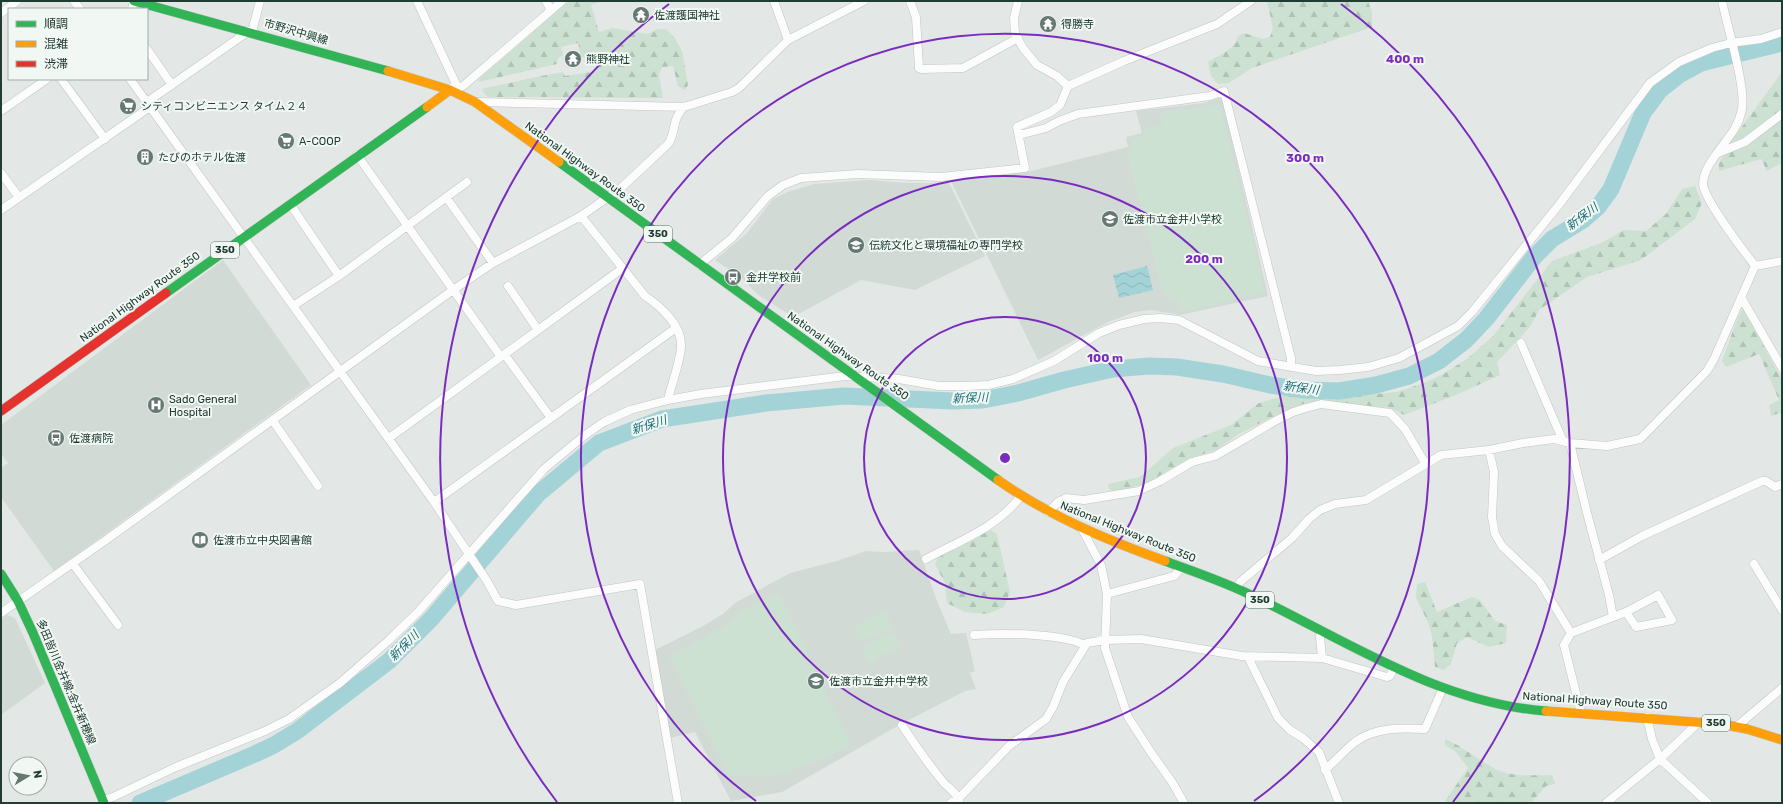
<svg xmlns="http://www.w3.org/2000/svg" width="1783" height="804" viewBox="0 0 1783 804" font-family="Rubik,'Noto Sans JP',sans-serif">
<style>
.built{fill:#d1dad5}
.green{fill:#cce1d1}
.forest{fill:url(#forest-firs)}
.water{fill:url(#water-waves)}
.lines{fill:none;stroke-linecap:round;stroke-linejoin:round}
.river{stroke:#a3d3d7;stroke-width:17}
.street-casing{stroke:#c0c5c3;stroke-width:9}
.fast-casing{stroke:#bfc6c3;stroke-width:10}
.slow-casing{stroke:#bfc6c3;stroke-width:10}
.jam-casing{stroke:#bfc6c3;stroke-width:10}
.street{stroke:#fbfcfb;stroke-width:8}
.fast{stroke:#30b455;stroke-width:9}
.slow{stroke:#ff9f0a;stroke-width:9}
.jam{stroke:#e5322d;stroke-width:9}
.ring{fill:none;stroke:#7b2cbf;stroke-width:2}
.labels{text-anchor:middle;dominant-baseline:central;stroke-width:4;stroke-linejoin:round;paint-order:stroke}
.shield{fill:#f1f8f4;stroke:#5f746d;stroke-width:1}
.shield-label{font-size:10px;font-weight:bold;fill:#213c33}
.poi-label{font-size:11px;fill:#213c33;stroke:#f1f8f4;text-anchor:start}
.street-label{font-size:11px;fill:#213c33;stroke:#f1f8f4}
.water-label{font-size:12px;font-style:italic;fill:#1c6e77;stroke:#f1f8f4}
.centre{fill:#7b2cbf;stroke:#f1f8f4;stroke-width:2}
.ring-label{font-size:12px;text-anchor:middle;font-weight:bold;fill:#7b2cbf;stroke:#f1f8f4;stroke-width:4;stroke-linejoin:round;paint-order:stroke}
</style>
<defs>
<pattern id="forest-firs" width="22" height="20" patternUnits="userSpaceOnUse"><rect width="22" height="20" fill="#cce1d1"/><path d="M5 1l3.5 6h-7zM16 11l3.5 6h-7z" fill="#afc2b4"/></pattern>
<pattern id="water-waves" width="16" height="10" patternUnits="userSpaceOnUse"><rect width="16" height="10" fill="#a3d3d7"/><path d="M0 5q4-4 8 0t8 0" fill="none" stroke="#8cb6b9"/></pattern>
</defs>
<rect width="100%" height="100%" fill="#e3e8e6"/>
<path class="built" d="M1222,97L1268,296L1180,315L1151,310L1135,312L1108,322L1038,360L951,181L1031,171L1128,147L1126,137L1142,133L1136,111L1204,103Z
M869,180L906,183H949L985,256L915,290L861,280L793,317L757,294L742,278L715,260L747,233L773,199L790,191L814,184Z
M223,260L311,385L54,571L1,497V468L8,463L1,454V425Z
M919,550L937,601L951,634L966,633L975,671L970,673L976,689L965,691L901,724L782,792L731,801L695,732L670,738L653,651L703,626L723,614L735,603L790,573L837,561L866,551L885,552Z
M7,615L15,618L45,683L1,715V619Z"/>
<path class="green" d="M1220,103L1265,292L1183,312L1178,301L1163,294L1126,152L1133,150L1130,138L1145,135L1144,129L1163,124L1159,112L1204,107Z
M779,593L851,745L819,760L776,775H728L669,657L727,624L746,608Z
M885,612L893,628L861,642L854,627Z
M894,632L901,647L869,662L862,647Z"/>
<path class="forest" d="M569,1H602L591,5L599,32L612,28L647,34L658,29H666L674,37L682,51L688,85L685,90L678,86L673,66L662,67L659,75L663,98L488,97L483,92L482,89L536,77L563,72L565,76L597,71L595,57H581L578,43L561,47L563,55L558,58L557,64L478,82L481,77Z
M1267,1H1368L1372,12V27L1252,68L1229,83L1218,84L1211,76L1208,62C1219,55 1236,49 1238,36L1244,33L1262,39L1270,37L1273,28Z
M1782,72V163L1767,171L1761,159L1719,171V163L1733,139Z
M1695,186L1702,203L1695,219L1641,260L1587,277L1539,310L1530,327L1497,362L1500,375L1456,395L1404,415L1391,408L1323,401L1305,403L1274,416L1239,434L1216,450L1190,458L1145,484L1114,492L1109,489L1108,484L1140,477L1173,448L1231,425L1259,403L1290,394L1365,395L1397,392L1424,383L1445,373L1468,358L1493,336L1552,261L1601,243L1624,230L1646,231L1666,214L1682,189Z
M1743,308L1782,380V412L1771,416L1769,405L1779,400L1759,354L1726,367L1722,361L1738,317Z
M991,530L997,534L1010,592L1004,607L987,614L965,612L947,603L945,583L935,564L938,557Z
M1425,582L1437,612L1472,597L1480,600L1495,621L1507,625L1506,643L1489,647L1467,637L1457,643L1451,664L1444,670L1435,667L1432,636L1428,622L1416,598L1417,584Z
M1445,739C1462,746 1476,758 1492,767C1510,778 1532,775 1552,775L1555,784L1546,786L1531,803H1446L1445,801L1468,768L1456,752L1445,745Z"/>
<path class="water" d="M1147,266L1153,290L1119,298L1113,275Z"/>
<g class="lines">
<path class="river" d="M140,803L255,754L274,745L297,731L389,661L431,619L538,494L599,443L662,419L766,403L844,396L952,401L983,400L1018,393L1064,380L1113,369L1149,366L1177,367L1223,374L1270,385L1304,390L1339,391L1376,385L1409,376L1439,361L1466,340L1486,319L1534,257L1552,239L1583,220L1598,207L1611,189L1643,113L1660,90L1679,75L1701,63L1782,43"/>
<g class="street-casing">
<path id="street" d="M74,1L80,9
M417,1L456,84L450,90
M546,1L551,10
M774,1L788,40
M910,1L916,17L919,68L921,69L963,68L1018,38
M1018,1L1014,18L1015,34L1023,48L1037,65L1057,76L1068,86
M1722,1C1727,26 1746,86 1742,109C1738,130 1726,139 1715,156C1709,164 1703,174 1703,184C1704,200 1744,251 1755,266
M132,9L134,1
M1,13L17,1
M252,32L260,1
M147,49L172,85
M61,79L105,139
M130,79L434,502L487,581L498,601L516,605L640,584L678,803
M451,90L463,86L562,1
M147,102L249,31
M478,102L684,107L732,92L739,88L788,40L864,1
M1,111L47,79
M1019,135L1046,128L1059,121L1078,114L1210,96L1224,91L1291,358V367
M1718,153L1745,142L1782,114
M357,155L501,357
M1,173L18,196
M446,197L493,263
M290,204L339,276
M1,210L150,107
M581,216L645,296C660,306 682,325 681,346C681,360 671,385 668,400
M699,265L732,238L768,196L783,185L801,178L858,174L941,177L1025,168L1017,127L1051,112L1060,105L1068,86L1124,61L1217,24L1251,1
M1755,266L1782,261
M1741,297L1782,368
M293,306L339,276L467,182
M538,330L623,268
M1521,343L1563,441
M551,418L676,328
M273,421L318,486
M389,438L538,330L508,286
M1570,443L1587,513L1609,595L1613,617
M1489,450L1494,472L1492,517L1495,534L1502,546L1539,581L1571,633L1564,645L1581,713
M434,502L551,418L505,355
M1048,512L1058,502L1066,498L1084,500L1139,491L1160,481L1192,462L1215,456L1275,421L1293,412L1306,408L1321,404L1390,413L1405,429L1425,463
M1082,529L1101,565L1107,594L1105,648L1128,717L1152,754L1172,782L1184,803
M926,559C959,541 998,527 1021,496
M1599,560L1642,536L1762,481H1766L1775,487L1782,484
M73,564L118,625
M1754,564L1782,610
M1237,588L1240,582L1292,538L1309,519L1320,510L1335,504L1366,500L1441,455L1489,450L1523,443L1554,439L1570,443L1607,446L1640,439L1707,371L1714,359L1755,266
M1107,594L1174,576L1182,567
M1,613L106,540L453,290L493,263L581,216L621,188L669,143C676,130 672,119 684,107
M1571,633L1626,612L1658,595L1672,620L1636,627L1626,612
M974,635C1003,633 1060,633 1085,645
M1320,637L1322,658
M1248,657L1278,718L1290,730L1303,738L1319,752L1339,803
M1647,717L1652,739L1660,759L1708,803
M902,725C915,745 929,765 944,783C950,789 958,794 959,802
M1736,727L1782,688
M1325,770C1335,761 1345,750 1355,742C1375,727 1402,728 1425,729L1443,688
M103,800L113,797L176,767L265,731L289,719L340,683L388,641L418,612L544,469L585,435L604,422L630,410L668,400L701,394L845,376L899,379L939,386H966L988,385L1013,379L1054,361L1099,333L1119,325L1144,319L1160,318L1179,320L1258,361L1316,371L1340,370L1368,367L1399,358L1458,326L1472,312L1558,206L1650,83L1679,62L1712,48L1731,43L1761,39L1782,32
M951,803L959,798L1009,746L1046,719L1053,707L1063,682L1087,643L1105,640L1141,639L1242,656L1322,658L1387,677L1390,676L1394,667
M1606,803L1660,759L1699,722"/>
</g>
<g class="fast-casing">
<path id="fast" d="M134,1L388,71
M559,162L998,480
M166,293L427,107
M1165,561C1195,572 1225,582 1253,596C1347,641 1439,703 1546,711
M1,574L18,601L33,633L104,803"/>
</g>
<g class="slow-casing">
<path id="slow" d="M388,71L450,90
M427,107L450,90L475,102L559,162
M998,480C1049,516 1107,540 1165,561
M1546,711L1721,724L1747,729L1782,740"/>
</g>
<g class="jam-casing">
<path id="jam" d="M1,411L166,293"/>
</g>
<use href="#street" class="street"/>
<use href="#fast" class="fast"/>
<use href="#slow" class="slow"/>
<use href="#jam" class="jam"/>
</g>
<g class="ring">
<circle cx="1005" cy="458" r="141"/>
<circle cx="1005" cy="458" r="282"/>
<path d="M756 801A424 424 0 1 1 1254 801"/>
<path d="M557 802A565 565 0 0 1 669 4M1341 4A565 565 0 0 1 1453 802"/>
</g>
<defs>
<g id="temple-disc" transform="scale(0.9)"><circle r="9.5" fill="#657872" stroke="#f1f8f4"/><path d="M0-6L5-2H3V0L6.5 2.5H4V6H1.5V3h-3V6H-4V2.5H-6.5L-3 0V-2H-5Z" fill="#fff"/></g>
<g id="supermarket-disc" transform="scale(0.9)"><circle r="9.5" fill="#657872" stroke="#f1f8f4"/><path d="M-6-5.5h2.5l.6 2H6L4.5 2H-2.5L-4.4-4H-6ZM-1.5 3.2a1.3 1.3 0 1 0 .1 0ZM3 3.2a1.3 1.3 0 1 0 .1 0Z" fill="#fff"/></g>
<g id="building-disc" transform="scale(0.9)"><circle r="9.5" fill="#657872" stroke="#f1f8f4"/><path d="M-4-6H4V6H1V3H-1V6H-4ZM-2.5-4.3h1.7v1.8h-1.7ZM.8-4.3h1.7v1.8H.8ZM-2.5-1h1.7V.8h-1.7ZM.8-1h1.7V.8H.8Z" fill="#fff"/></g>
<g id="school-disc" transform="scale(0.9)"><circle r="9.5" fill="#657872" stroke="#f1f8f4"/><path d="M0-5L7-2L0 1L-7-2ZM-4 1L0 2.5L4 1V4Q0 6-4 4Z" fill="#fff"/></g>
<g id="university-disc" transform="scale(0.9)"><circle r="9.5" fill="#657872" stroke="#f1f8f4"/><path d="M0-5L7-2L0 1L-7-2ZM-4 1L0 2.5L4 1V4Q0 6-4 4Z" fill="#fff"/></g>
<g id="bus-disc" transform="scale(0.9)"><circle r="9.5" fill="#657872" stroke="#f1f8f4"/><path d="M-5-6H5V4H4V6H2V4H-2V6H-4V4H-5ZM-3.5-4V0h7V-4ZM-3.5 1.2v1.5H-2V1.2ZM2 1.2v1.5H3.5V1.2Z" fill="#fff"/></g>
<g id="hospital-disc" transform="scale(0.9)"><circle r="9.5" fill="#657872" stroke="#f1f8f4"/><path d="M-5-5h3v3.5h4V-5h3V5h-3V1.5h-4V5h-3Z" fill="#fff"/></g>
<g id="library-disc" transform="scale(0.9)"><circle r="9.5" fill="#657872" stroke="#f1f8f4"/><path d="M-6-4Q-3-5.5-.7-3.5V5Q-3 3-6 4ZM6-4Q3-5.5 .7-3.5V5Q3 3 6 4Z" fill="#fff"/></g>
</defs>
<g fill-rule="evenodd">
<use href="#temple-disc" x="641" y="15"/>
<use href="#temple-disc" x="1048" y="24"/>
<use href="#temple-disc" x="573" y="59"/>
<use href="#supermarket-disc" x="128" y="106"/>
<use href="#supermarket-disc" x="286" y="141"/>
<use href="#building-disc" x="145" y="157"/>
<use href="#school-disc" x="1110" y="219"/>
<use href="#university-disc" x="856" y="245"/>
<use href="#bus-disc" x="733" y="277"/>
<use href="#hospital-disc" x="156" y="405"/>
<use href="#bus-disc" x="56" y="438"/>
<use href="#library-disc" x="200" y="540"/>
<use href="#school-disc" x="816" y="681"/>
</g>
<g class="labels">
<g class="shield">
<rect x="644" y="226" width="28" height="16" rx="3"/>
<rect x="211" y="242" width="28" height="16" rx="3"/>
<rect x="1246" y="592" width="28" height="16" rx="3"/>
<rect x="1702" y="715" width="28" height="16" rx="3"/>
</g>
<g class="shield-label">
<text x="658" y="234">350</text>
<text x="225" y="250">350</text>
<text x="1260" y="600">350</text>
<text x="1716" y="723">350</text>
</g>
<g class="poi-label">
<text x="654" y="15">佐渡護国神社</text>
<text x="1061" y="24">得勝寺</text>
<text x="586" y="59">熊野神社</text>
<text x="141" y="106">シティコンビニエンス タイム２４</text>
<text x="299" y="141">A-COOP</text>
<text x="158" y="157">たびのホテル佐渡</text>
<text x="1123" y="219">佐渡市立金井小学校</text>
<text x="869" y="245">伝統文化と環境福祉の専門学校</text>
<text x="746" y="277">金井学校前</text>
<text x="169" y="399">Sado General<tspan x="169" dy="13">Hospital</tspan></text>
<text x="69" y="438">佐渡病院</text>
<text x="213" y="540">佐渡市立中央図書館</text>
<text x="829" y="681">佐渡市立金井中学校</text>
</g>
<g class="street-label">
<text transform="translate(296 32) rotate(16)">市野沢中興線</text>
<text transform="translate(585 167) rotate(36)">National Highway Route 350</text>
<text transform="translate(140 297) rotate(-36)">National Highway Route 350</text>
<text transform="translate(848 356) rotate(35)">National Highway Route 350</text>
<text transform="translate(1128 532) rotate(22)">National Highway Route 350</text>
<text transform="translate(66 682) rotate(67)">多田皆川金井線;金井新穂線</text>
<text transform="translate(1595 701) rotate(4)">National Highway Route 350</text>
</g>
<g class="water-label">
<text transform="translate(1582 217) rotate(-37)">新保川</text>
<text transform="translate(1301 388) rotate(7)">新保川</text>
<text transform="translate(970 398) rotate(-2)">新保川</text>
<text transform="translate(649 425) rotate(-18)">新保川</text>
<text transform="translate(404 646) rotate(-45)">新保川</text>
</g>
</g>
<circle cx="1005" cy="458" r="6" class="centre"/>
<g class="ring-label">
<text x="1405" y="63">400 m</text>
<text x="1305" y="162">300 m</text>
<text x="1204" y="263">200 m</text>
<text x="1105" y="362">100 m</text>
</g>
<rect width="1783" height="804" fill="none" stroke="#213c33" stroke-width="4"/>
<rect x="8" y="8" width="140" height="72" fill="#f1f8f4" stroke="#9eada7"/>
<rect x="16" y="21" width="20" height="6" fill="#30b455" stroke="#9eada7"/>
<text x="44" y="28" font-size="12" fill="#213c33">順調</text>
<rect x="16" y="41" width="20" height="6" fill="#ff9f0a" stroke="#9eada7"/>
<text x="44" y="48" font-size="12" fill="#213c33">混雑</text>
<rect x="16" y="61" width="20" height="6" fill="#e5322d" stroke="#9eada7"/>
<text x="44" y="68" font-size="12" fill="#213c33">渋滞</text>
<g transform="translate(28 776) rotate(80)"><circle r="19" fill="#f1f8f4" stroke="#9eada7"/>
<path d="M0-3L7 15L0 10L-7 15Z" fill="#657872"/>
<text y="-6" font-size="11" font-weight="bold" text-anchor="middle" fill="#213c33">N</text>
</g>
</svg>
